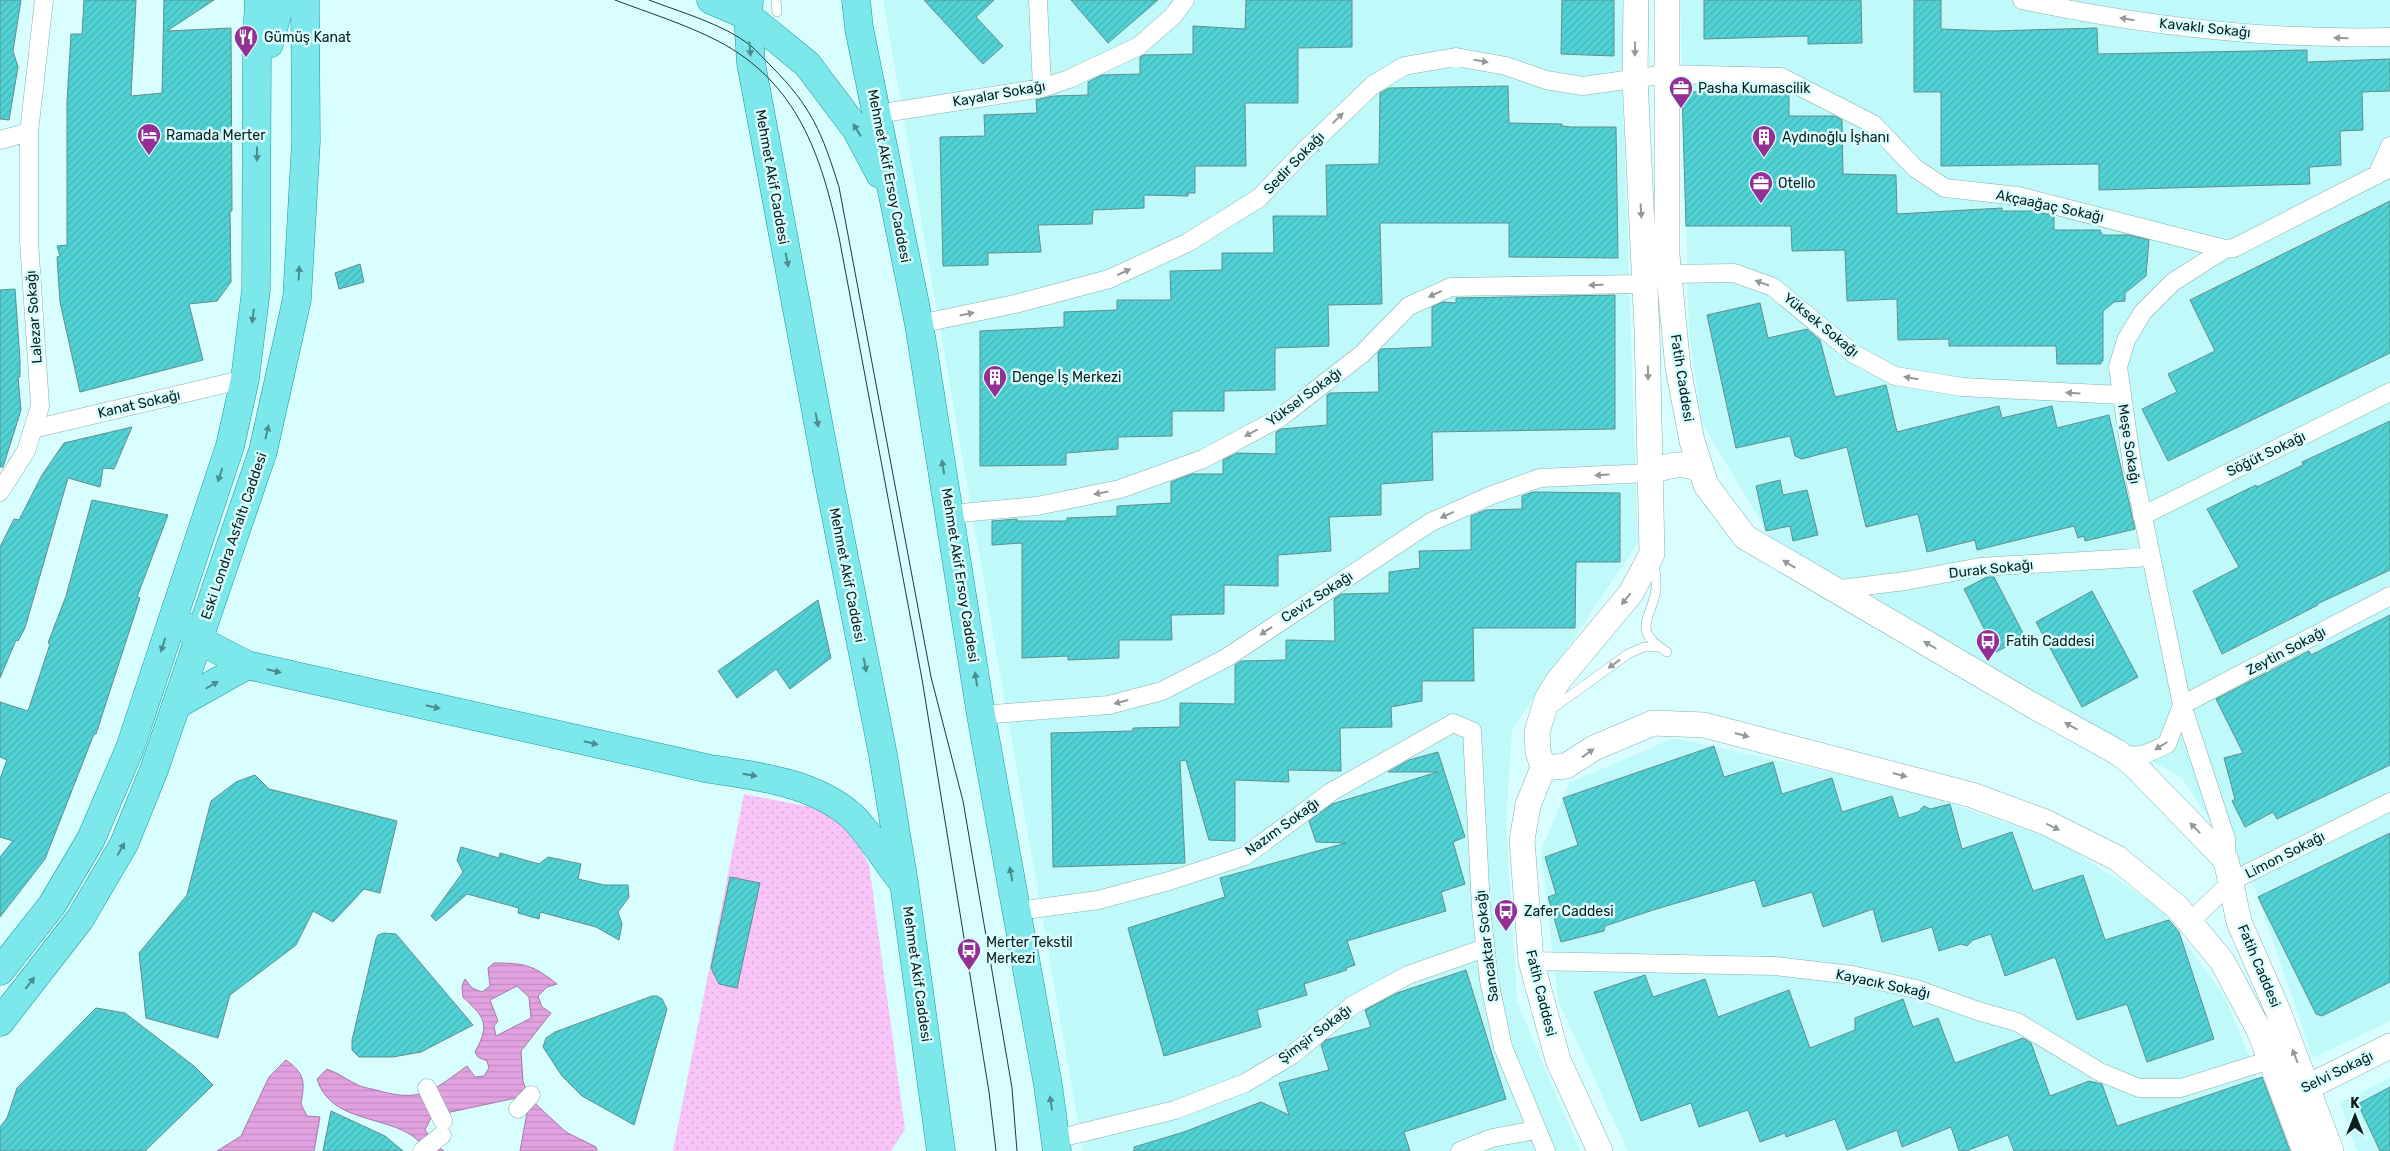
<svg xmlns="http://www.w3.org/2000/svg" width="2390" height="1151" viewBox="0 0 2390 1151" font-family="Rubik,sans-serif">
<style>
.built{fill:#c0f9fa}
.park{fill:url(#park-dots)}
.water{fill:url(#water-rules);stroke:#a27aa6;fill-rule:evenodd}
.building{fill:url(#building-hatch);stroke:#628d8e}
.lines{fill:none;stroke-linecap:round;stroke-linejoin:round}
.lane-casing{stroke:#83b0b0;stroke-width:10}
.street-casing{stroke:#83b0b0;stroke-width:19}
.secondary-casing{stroke:#83b0b0;stroke-width:26}
.primary-casing{stroke:#1b979a;stroke-width:29}
.lane{stroke:#fff;stroke-width:9}
.street{stroke:#fff;stroke-width:18}
.secondary{stroke:#fff;stroke-width:25}
.primary{stroke:#7ce8eb;stroke-width:28}
.tram{stroke:#233738;stroke-width:1}
.oneway{fill:#919999}
.oneway2{fill:#498d8e}
.labels{text-anchor:middle;dominant-baseline:central;stroke-width:5;stroke-linejoin:round;paint-order:stroke}
.street-label{font-size:14px;fill:#0b1d1d;stroke:#d9feff}
.poi-label{font-size:14px;fill:#0b1d1d;stroke:#d9feff;text-anchor:start}
</style>
<defs>
<pattern id="park-dots" width="8" height="8" patternUnits="userSpaceOnUse" patternTransform="scale(1.25)"><rect width="8" height="8" fill="#f9c5f8"/><path d="M2 2h.1M6 6h.1" fill="none" stroke="#d4a9d4" stroke-width="1.8" stroke-linecap="round"/></pattern>
<pattern id="water-rules" width="6" height="5" patternUnits="userSpaceOnUse" patternTransform="scale(1.25)"><rect width="6" height="5" fill="#e2a2e1"/><path d="M0 2.5h6" fill="none" stroke="#c18bc1"/></pattern>
<pattern id="building-hatch" width="6" height="6" patternUnits="userSpaceOnUse" patternTransform="scale(1.25)"><rect width="6" height="6" fill="#51d2d5"/><path d="M-1 1l2-2M0 6l6-6M5 7l2-2" fill="none" stroke="#45b4b6"/></pattern>
</defs>
<rect width="100%" height="100%" fill="#d9feff"/>
<path class="built" d="M883,0H1624L1623,106L1638,543L1512,730L1506,823L1517,1002L1580,1151H1083Z
M1680,0H2390V1021L2313,1058L2255,889L2182,778L1774,544L1701,421L1689,331Z
M1674,738L1912,790L2059,841L2161,909L2225,997L2287,1151H1628L1558,1001L1541,851L1569,783Z
M2390,1078V1151H2357L2340,1103Z"/>
<path class="park" d="M744,794L821,809L853,834L869,865L905,1129L891,1151H673Z"/>
<path class="water" d="M494,963C525,963 533,965 557,984L547,987L538,996L542,1007L551,1013L521,1051L523,1081L528,1097L566,1132L596,1147L597,1151H520L528,1107L516,1098L432,1116L425,1130L438,1147L444,1151H429C423,1145 415,1137 408,1133C377,1116 329,1119 317,1079L327,1069C339,1073 347,1080 358,1085C364,1088 373,1089 380,1091C422,1103 435,1089 467,1066L475,1077L484,1076L489,1068L487,1061L478,1057L475,1052C491,1023 484,1017 463,997L462,986L465,979L472,988L482,992L490,986L488,968ZM517,986L529,997L531,1018L496,1036L494,1026L498,1021L490,1000Z
M286,1060C305,1074 305,1081 301,1104L307,1116L320,1117L314,1151H217L241,1136L269,1077Z"/>
<path class="building" d="M0,0H21L13,51L18,67L9,120L0,119Z
M84,0H136L131,96L162,93L164,0H214L167,31L231,28L232,211H230L231,282L217,301L189,304L203,360L80,392L60,302L57,257L60,256L57,246L67,245V102L71,34H82Z
M924,0H994L976,17L1003,46L983,64Z
M1071,0H1158L1108,43Z
M1246,0H1352V47L1298,48V103H1245L1246,166H1195V193H1188V196L1144,195V208L1093,210L1092,224L1038,225L1041,252L988,253V265L943,266L940,137L985,136L984,115L1037,113L1036,100L1053,96L1088,95V82L1102,75L1140,74V57L1144,55L1193,54V26L1245,29Z
M1562,0H1614V56L1561,54Z
M1704,0H1861L1862,43L1808,44V36L1704,39Z
M1914,0H1941V29L1992,31L2097,28L2098,54L2307,50V62L2390,59V91L2362,92L2363,130L2340,131L2341,165L2309,167L2310,184L2099,190V164L1941,166V92H1914Z
M1508,86L1509,123L1562,124V126L1571,127H1616L1618,258L1509,257V223H1380L1382,304L1328,305L1329,346L1275,348V390L1224,391V411H1172V436L1118,437V449L1066,453V465L980,466V331L1064,327V312L1117,310V300H1171L1170,271L1222,270V253H1274L1273,216H1327L1326,165L1379,164L1380,93L1389,88Z
M1785,91L1789,93V116H1835L1842,120L1843,174L1896,175L1897,214L2002,208V211H2033L2054,216V230H2100L2102,235H2129L2149,240L2146,276L2125,293V301L2114,302L2103,311V361H2101V364H2057L2056,346H1949V339L1898,340L1897,299L1847,301L1845,250L1792,251L1791,226H1686L1682,92Z
M2390,201V353L2168,461L2142,409L2177,392L2168,374L2215,351L2190,300Z
M360,264L364,282L339,289L335,273Z
M15,289L20,360V377H18L21,410L3,467H0V290Z
M1615,295V429L1432,432L1433,480L1381,484V515L1329,517L1331,551L1278,555V586L1224,585V614L1171,615L1172,640H1119V658L1068,660V656L1022,658V543L992,545V521L1017,519V521H1067V518L1117,516V506L1171,503V482L1192,474H1223V460L1237,453L1276,454V432L1281,429L1327,425V395L1330,393L1379,392L1378,353L1381,349L1432,347V307L1443,302L1456,303V298Z
M1760,303L1768,338L1807,329L1820,340L1835,397L1886,385L1897,432L1999,406L2002,418L2052,406L2057,428L2109,415L2135,529L2085,541L2084,536L2078,538L2074,526L1977,550L1975,540L1927,552L1918,514L1866,527L1847,447L1802,459L1795,456L1790,436L1736,448L1707,315Z
M2390,421V570L2317,604L2318,605L2222,654L2193,591L2239,567L2207,509L2256,485L2257,487L2303,465L2302,462Z
M132,427L114,469L103,468L100,487L68,478L25,628L18,641L16,640L0,678V547L14,519L19,520L42,475L64,443Z
M1780,480L1783,495L1807,490L1818,535L1793,541L1790,526L1766,531L1756,486Z
M1533,492L1620,493V562H1576L1575,628H1473L1474,681H1422V701L1391,707L1392,727L1340,728L1341,771L1288,770L1289,782L1235,780V841L1209,840L1186,760L1180,761L1185,863L1053,867L1051,733L1133,731V728L1180,727V703L1235,704V665L1241,661L1286,660V640L1335,641L1334,599L1341,594L1389,593V572L1420,568L1419,551L1471,550V516L1486,510L1522,509V496Z
M92,500L168,515L137,597L140,598L96,734H94L45,859L0,917V857L13,841L0,837V779L7,760L0,757V702L28,711L50,644L48,643L66,596Z
M1987,577H1994L2025,637L1996,652L1964,589Z
M2092,591L2138,677L2082,707L2036,622Z
M818,600L831,658L790,689L776,669L737,698L718,671Z
M2390,615V765L2277,819L2273,812L2245,827L2232,801L2235,799L2224,758L2243,753L2216,699L2309,651L2311,655Z
M1714,746L1724,777L1773,762L1782,794L1832,778L1842,812L1892,796L1899,818L1918,812L1924,806L1930,809L1950,804L1962,849L2012,832L2033,891L2083,875L2105,940L2169,920L2179,932L2214,1039L2147,1062L2127,1004L2077,1020L2055,957L2005,976L1991,934L1973,940L1967,946L1961,944L1939,951L1932,927L1882,942L1873,909L1823,927L1812,892L1763,907L1755,880L1653,910L1605,926L1604,931L1561,942L1548,897L1556,894L1545,857L1578,845L1563,798Z
M1438,752L1465,837L1453,842L1465,884L1441,892L1446,911L1347,941L1355,965L1346,968L1347,970L1304,984L1307,995L1257,1010L1261,1027L1164,1056L1128,928L1225,897L1220,878L1346,843L1316,842L1309,821L1332,804L1438,772H1388L1409,760Z
M255,775L269,789L397,821L380,893L364,889L333,922L313,911L296,945L230,995L218,1038L146,1018L139,953L187,895L211,801L236,782Z
M2390,833V982L2322,1016L2316,1014L2258,897Z
M461,847L499,858L500,853L539,864L548,857L581,864L578,879L604,885H628L629,897L618,912L622,924L619,940L596,927L540,912L539,919L518,913L519,908L467,894L436,921L431,916L463,872L457,860Z
M730,877L760,883L737,988L719,984L711,968Z
M384,933L396,934L473,1025L421,1052L393,1057H359L352,1050V1040L376,939L378,935Z
M1466,970L1506,1099L1404,1132L1410,1151H1134V1147L1184,1132L1261,1102L1289,1115L1279,1083L1329,1070L1321,1045L1326,1040L1371,1027L1365,1010L1397,993Z
M1645,975L1653,997L1705,979L1718,1017L1789,990L1810,1048L1855,1030V1018L1903,999L1913,1027L1938,1018L1955,1063L2023,1038L2031,1043L2050,1096L2089,1081L2102,1084L2117,1126L2262,1077L2290,1151H2014L2008,1135L1966,1151H1959L1951,1127L1902,1147L1897,1130L1847,1150L1835,1119L1786,1137L1785,1133L1760,1142L1748,1110L1699,1127L1691,1103L1641,1121L1594,992Z
M652,996H657L662,999L667,1009L634,1125L582,1096L562,1076L543,1047L546,1038L555,1032Z
M96,1008L125,1013L194,1066L213,1085L145,1151H0V1127L7,1118L17,1088Z
M2390,1087V1151H2380L2358,1104Z
M331,1111L385,1136L403,1151H323Z"/>
<g class="lines">
<g class="lane-casing">
<path id="lane" d="M776,0L777,12
M1654,562C1655,571 1657,579 1656,589C1652,619 1630,629 1667,652
M1553,708L1628,654L1644,647H1658"/>
</g>
<g class="street-casing">
<path id="street" d="M1038,0L1042,88
M2022,0C2143,26 2266,40 2390,37
M877,114L1042,88L1069,79L1139,46L1173,16L1185,0
M0,140L29,132
M2377,175L2390,146
M1669,274L1734,273L1773,287L1854,354L1895,376L1962,387L2121,395
M919,324L1015,304L1109,279L1187,243L1259,198L1306,149L1373,85L1404,66L1456,57L1506,66L1546,80L1583,86L1667,74L1781,77L1873,124L1915,168L1945,188L2018,196L2225,249
M33,429L245,379
M0,492L26,451L40,406L29,241V132L44,0
M950,514L1037,506L1120,489L1203,459L1281,417L1362,354L1409,306L1451,287L1645,284
M2142,516L2390,392
M1833,590L1905,581L1980,567L2151,557
M981,715L1109,705L1162,691L1226,658L1431,522L1492,495L1540,478L1650,473
M2118,752C2137,760 2150,753 2167,744L2182,705L2390,596
M2226,860V839L2182,705L2132,464L2118,367L2126,340L2143,312L2173,282L2225,249L2234,248L2390,168
M1018,911L1098,900L1169,881L1245,856L1331,792L1453,723L1472,731L1481,908L1489,980L1503,1047L1546,1151
M2190,922L2232,881L2390,802
M1531,961L1775,966L1852,975L1916,989L1978,1011L2017,1022L2100,1072L2139,1088H2181L2270,1060
M427,1088L443,1121
M518,1109L531,1095
M1056,1139L1175,1110L1245,1083L1292,1055L1353,1005L1408,975L1485,948
M422,1151L442,1135
M1460,1151L1492,1138L1536,1130"/>
</g>
<g class="secondary-casing">
<path id="secondary" d="M1667,0V255L1678,368L1692,441L1706,485L1745,537L2032,705L2117,752L2134,765L2226,860L2239,922L2278,1011L2331,1151
M1650,473C1667,465 1686,460 1701,471
M1543,768L1566,766L1594,748L1653,723L1704,725L1972,795L2045,822L2117,858L2178,908L2222,961L2259,1030L2305,1151
M2294,1094L2390,1046
M1600,1151L1558,1060L1531,961L1522,840L1528,805L1543,768L1538,751L1537,732L1547,699L1558,681L1631,593L1652,554L1647,330L1635,79L1636,0"/>
</g>
<g class="primary-casing">
<path id="primary" d="M711,0L748,16L807,64L856,129L880,174
M749,0L748,16L751,63L830,486L883,755L904,883L941,1151
M856,0L859,28L919,324L981,715L1048,1085L1057,1151
M269,44L281,0
M187,627L199,640L247,665L710,769C759,776 815,783 853,817C869,833 887,862 902,881
M176,705L247,665
M0,971L52,905L91,839L130,748L230,446L245,379L256,290L257,41L259,0
M0,1022L80,919L124,844L154,770L263,451L297,299L306,141L305,0"/>
</g>
<use href="#lane" class="lane"/>
<use href="#street" class="street"/>
<use href="#secondary" class="secondary"/>
<use href="#primary" class="primary"/>
<path class="tram" d="M615,0C649,13 685,24 718,41C798,83 821,155 839,237L922,679L989,1092L996,1151
M649,0C680,12 723,24 750,45C757,51 764,59 771,66C812,107 822,133 839,187L931,677L963,801L1012,1088L1017,1151"/>
</g>
<defs><path id="oneway-solid" d="M-6-.8H1V-3.2L6.5 0L1 3.2V.8H-6Z" transform="scale(1.25)"/></defs>
<g class="oneway">
<use href="#oneway-solid" transform="translate(2127 19) rotate(-171)"/>
<use href="#oneway-solid" transform="translate(2341 38) rotate(-178)"/>
<use href="#oneway-solid" transform="translate(1635 49) rotate(91)"/>
<use href="#oneway-solid" transform="translate(1481 61) rotate(10)"/>
<use href="#oneway-solid" transform="translate(1338 118) rotate(-44)"/>
<use href="#oneway-solid" transform="translate(1641 211) rotate(87)"/>
<use href="#oneway-solid" transform="translate(1124 272) rotate(-25)"/>
<use href="#oneway-solid" transform="translate(1762 283) rotate(-161)"/>
<use href="#oneway-solid" transform="translate(1596 285) rotate(179)"/>
<use href="#oneway-solid" transform="translate(1435 294) rotate(155)"/>
<use href="#oneway-solid" transform="translate(967 314) rotate(-12)"/>
<use href="#oneway-solid" transform="translate(1648 373) rotate(89)"/>
<use href="#oneway-solid" transform="translate(1911 378) rotate(-170)"/>
<use href="#oneway-solid" transform="translate(2073 393) rotate(-177)"/>
<use href="#oneway-solid" transform="translate(1251 433) rotate(152)"/>
<use href="#oneway-solid" transform="translate(1602 475) rotate(177)"/>
<use href="#oneway-solid" transform="translate(1101 493) rotate(169)"/>
<use href="#oneway-solid" transform="translate(1447 515) rotate(156)"/>
<use href="#oneway-solid" transform="translate(1789 564) rotate(-149)"/>
<use href="#oneway-solid" transform="translate(1626 599) rotate(129)"/>
<use href="#oneway-solid" transform="translate(1266 631) rotate(147)"/>
<use href="#oneway-solid" transform="translate(1930 645) rotate(-150)"/>
<use href="#oneway-solid" transform="translate(1614 664) rotate(144)"/>
<use href="#oneway-solid" transform="translate(1121 702) rotate(165)"/>
<use href="#oneway-solid" transform="translate(2071 726) rotate(-151)"/>
<use href="#oneway-solid" transform="translate(1742 735) rotate(15)"/>
<use href="#oneway-solid" transform="translate(2161 746) rotate(148)"/>
<use href="#oneway-solid" transform="translate(1588 753) rotate(-36)"/>
<use href="#oneway-solid" transform="translate(1900 775) rotate(15)"/>
<use href="#oneway-solid" transform="translate(2053 827) rotate(26)"/>
<use href="#oneway-solid" transform="translate(2195 828) rotate(-134)"/>
<use href="#oneway-solid" transform="translate(2295 1056) rotate(-111)"/>
</g>
<g class="oneway2">
<use href="#oneway-solid" transform="translate(750 49) rotate(85)"/>
<use href="#oneway-solid" transform="translate(857 130) rotate(-122)"/>
<use href="#oneway-solid" transform="translate(257 154) rotate(90)"/>
<use href="#oneway-solid" transform="translate(787 260) rotate(79)"/>
<use href="#oneway-solid" transform="translate(299 273) rotate(-87)"/>
<use href="#oneway-solid" transform="translate(253 316) rotate(97)"/>
<use href="#oneway-solid" transform="translate(817 420) rotate(79)"/>
<use href="#oneway-solid" transform="translate(267 432) rotate(-77)"/>
<use href="#oneway-solid" transform="translate(943 467) rotate(-99)"/>
<use href="#oneway-solid" transform="translate(220 475) rotate(108)"/>
<use href="#oneway-solid" transform="translate(163 645) rotate(108)"/>
<use href="#oneway-solid" transform="translate(865 665) rotate(79)"/>
<use href="#oneway-solid" transform="translate(274 671) rotate(13)"/>
<use href="#oneway-solid" transform="translate(976 679) rotate(-99)"/>
<use href="#oneway-solid" transform="translate(212 685) rotate(-30)"/>
<use href="#oneway-solid" transform="translate(433 707) rotate(13)"/>
<use href="#oneway-solid" transform="translate(591 743) rotate(13)"/>
<use href="#oneway-solid" transform="translate(750 775) rotate(9)"/>
<use href="#oneway-solid" transform="translate(121 849) rotate(-61)"/>
<use href="#oneway-solid" transform="translate(1011 874) rotate(-101)"/>
<use href="#oneway-solid" transform="translate(30 983) rotate(-52)"/>
<use href="#oneway-solid" transform="translate(1051 1103) rotate(-98)"/>
</g>
<defs>
<g id="restaurant-pin" transform="scale(1.25)"><path d="M0 17L-7.5 6A9.5 9.5 0 1 1 7.5 6Z" fill="#932f95" stroke="#d9feff"/><path d="M-5-6h1v4h1v-4h1v4h1v-4h1v5L-1.5 .5V6h-2V.5L-5-1ZM5-6V6H3V1.5H1.5Q1.5-4 5-6Z" fill="#fff"/></g>
<g id="office-pin" transform="scale(1.25)"><path d="M0 17L-7.5 6A9.5 9.5 0 1 1 7.5 6Z" fill="#932f95" stroke="#d9feff"/><path d="M-6-3h4V-5.5h4V-3h4V5H-6ZM-1-4.5V-3h2v-1.5ZM-6 0V1H6V0Z" fill="#fff"/></g>
<g id="hotel-pin" transform="scale(1.25)"><path d="M0 17L-7.5 6A9.5 9.5 0 1 1 7.5 6Z" fill="#932f95" stroke="#d9feff"/><path d="M-6-4.5h1.5V1H6V5H4.5V3h-9V5H-6ZM-4 0a1.8 1.8 0 1 1 3.6 0ZM.5 0V-2.5h3Q6-2.5 6 0Z" fill="#fff"/></g>
<g id="building-pin" transform="scale(1.25)"><path d="M0 17L-7.5 6A9.5 9.5 0 1 1 7.5 6Z" fill="#932f95" stroke="#d9feff"/><path d="M-4-6H4V6H1V3H-1V6H-4ZM-2.5-4.3h1.7v1.8h-1.7ZM.8-4.3h1.7v1.8H.8ZM-2.5-1h1.7V.8h-1.7ZM.8-1h1.7V.8H.8Z" fill="#fff"/></g>
<g id="bus-pin" transform="scale(1.25)"><path d="M0 17L-7.5 6A9.5 9.5 0 1 1 7.5 6Z" fill="#932f95" stroke="#d9feff"/><path d="M-5-6H5V4H4V6H2V4H-2V6H-4V4H-5ZM-3.5-4V0h7V-4ZM-3.5 1.2v1.5H-2V1.2ZM2 1.2v1.5H3.5V1.2Z" fill="#fff"/></g>
</defs>
<g fill-rule="evenodd">
<use href="#restaurant-pin" x="246" y="37"/>
<use href="#office-pin" x="1681" y="88"/>
<use href="#hotel-pin" x="149" y="135"/>
<use href="#building-pin" x="1764" y="137"/>
<use href="#office-pin" x="1761" y="183"/>
<use href="#building-pin" x="995" y="377"/>
<use href="#bus-pin" x="1988" y="641"/>
<use href="#bus-pin" x="1506" y="911"/>
<use href="#bus-pin" x="969" y="950"/>
</g>
<g class="labels">
<g class="street-label">
<text transform="translate(2205 28) rotate(6)">Kavaklı Sokağı</text>
<text transform="translate(999 94) rotate(-10)">Kayalar Sokağı</text>
<text transform="translate(1294 163) rotate(-46)">Sedir Sokağı</text>
<text transform="translate(889 176) rotate(79)">Mehmet Akif Ersoy Caddesi</text>
<text transform="translate(772 177) rotate(80)">Mehmet Akif Caddesi</text>
<text transform="translate(2050 206) rotate(12)">Akçaağaç Sokağı</text>
<text transform="translate(34 317) rotate(-94)">Lalezar Sokağı</text>
<text transform="translate(1821 325) rotate(39)">Yüksek Sokağı</text>
<text transform="translate(1682 378) rotate(81)">Fatih Caddesi</text>
<text transform="translate(1304 397) rotate(-36)">Yüksel Sokağı</text>
<text transform="translate(139 404) rotate(-13)">Kanat Sokağı</text>
<text transform="translate(2129 444) rotate(81)">Meşe Sokağı</text>
<text transform="translate(2266 454) rotate(-26)">Söğüt Sokağı</text>
<text transform="translate(234 536) rotate(-71)">Eski Londra Asfaltı Caddesi</text>
<text transform="translate(1991 569) rotate(-6)">Durak Sokağı</text>
<text transform="translate(847 575) rotate(79)">Mehmet Akif Caddesi</text>
<text transform="translate(960 575) rotate(81)">Mehmet Akif Ersoy Caddesi</text>
<text transform="translate(1317 597) rotate(-33)">Ceviz Sokağı</text>
<text transform="translate(2286 651) rotate(-28)">Zeytin Sokağı</text>
<text transform="translate(1282 827) rotate(-36)">Nazım Sokağı</text>
<text transform="translate(2285 855) rotate(-27)">Limon Sokağı</text>
<text transform="translate(1487 946) rotate(-97)">Sancaktar Sokağı</text>
<text transform="translate(2259 966) rotate(67)">Fatih Caddesi</text>
<text transform="translate(917 974) rotate(82)">Mehmet Akif Caddesi</text>
<text transform="translate(1883 984) rotate(12)">Kayacık Sokağı</text>
<text transform="translate(1541 993) rotate(76)">Fatih Caddesi</text>
<text transform="translate(1315 1034) rotate(-37)">Şimşir Sokağı</text>
<text transform="translate(2337 1072) rotate(-26)">Selvi Sokağı</text>
</g>
<g class="poi-label">
<text x="264" y="37">Gümüş Kanat</text>
<text x="1698" y="88">Pasha Kumascilik</text>
<text x="166" y="135">Ramada Merter</text>
<text x="1782" y="137">Aydınoğlu İşhanı</text>
<text x="1778" y="183">Otello</text>
<text x="1012" y="377">Denge İş Merkezi</text>
<text x="2006" y="641">Fatih Caddesi</text>
<text x="1524" y="911">Zafer Caddesi</text>
<text x="986" y="942">Merter Tekstil<tspan x="986" dy="16">Merkezi</tspan></text>
</g>
</g>
<g transform="translate(2355 1116)" stroke="#d9feff" stroke-width="4" paint-order="stroke">
<path d="M0-4L9 19L0 12L-9 19Z" fill="#0b1d1d"/>
<text y="-8" font-size="14" font-weight="bold" text-anchor="middle" fill="#0b1d1d">K</text>
</g>
</svg>
